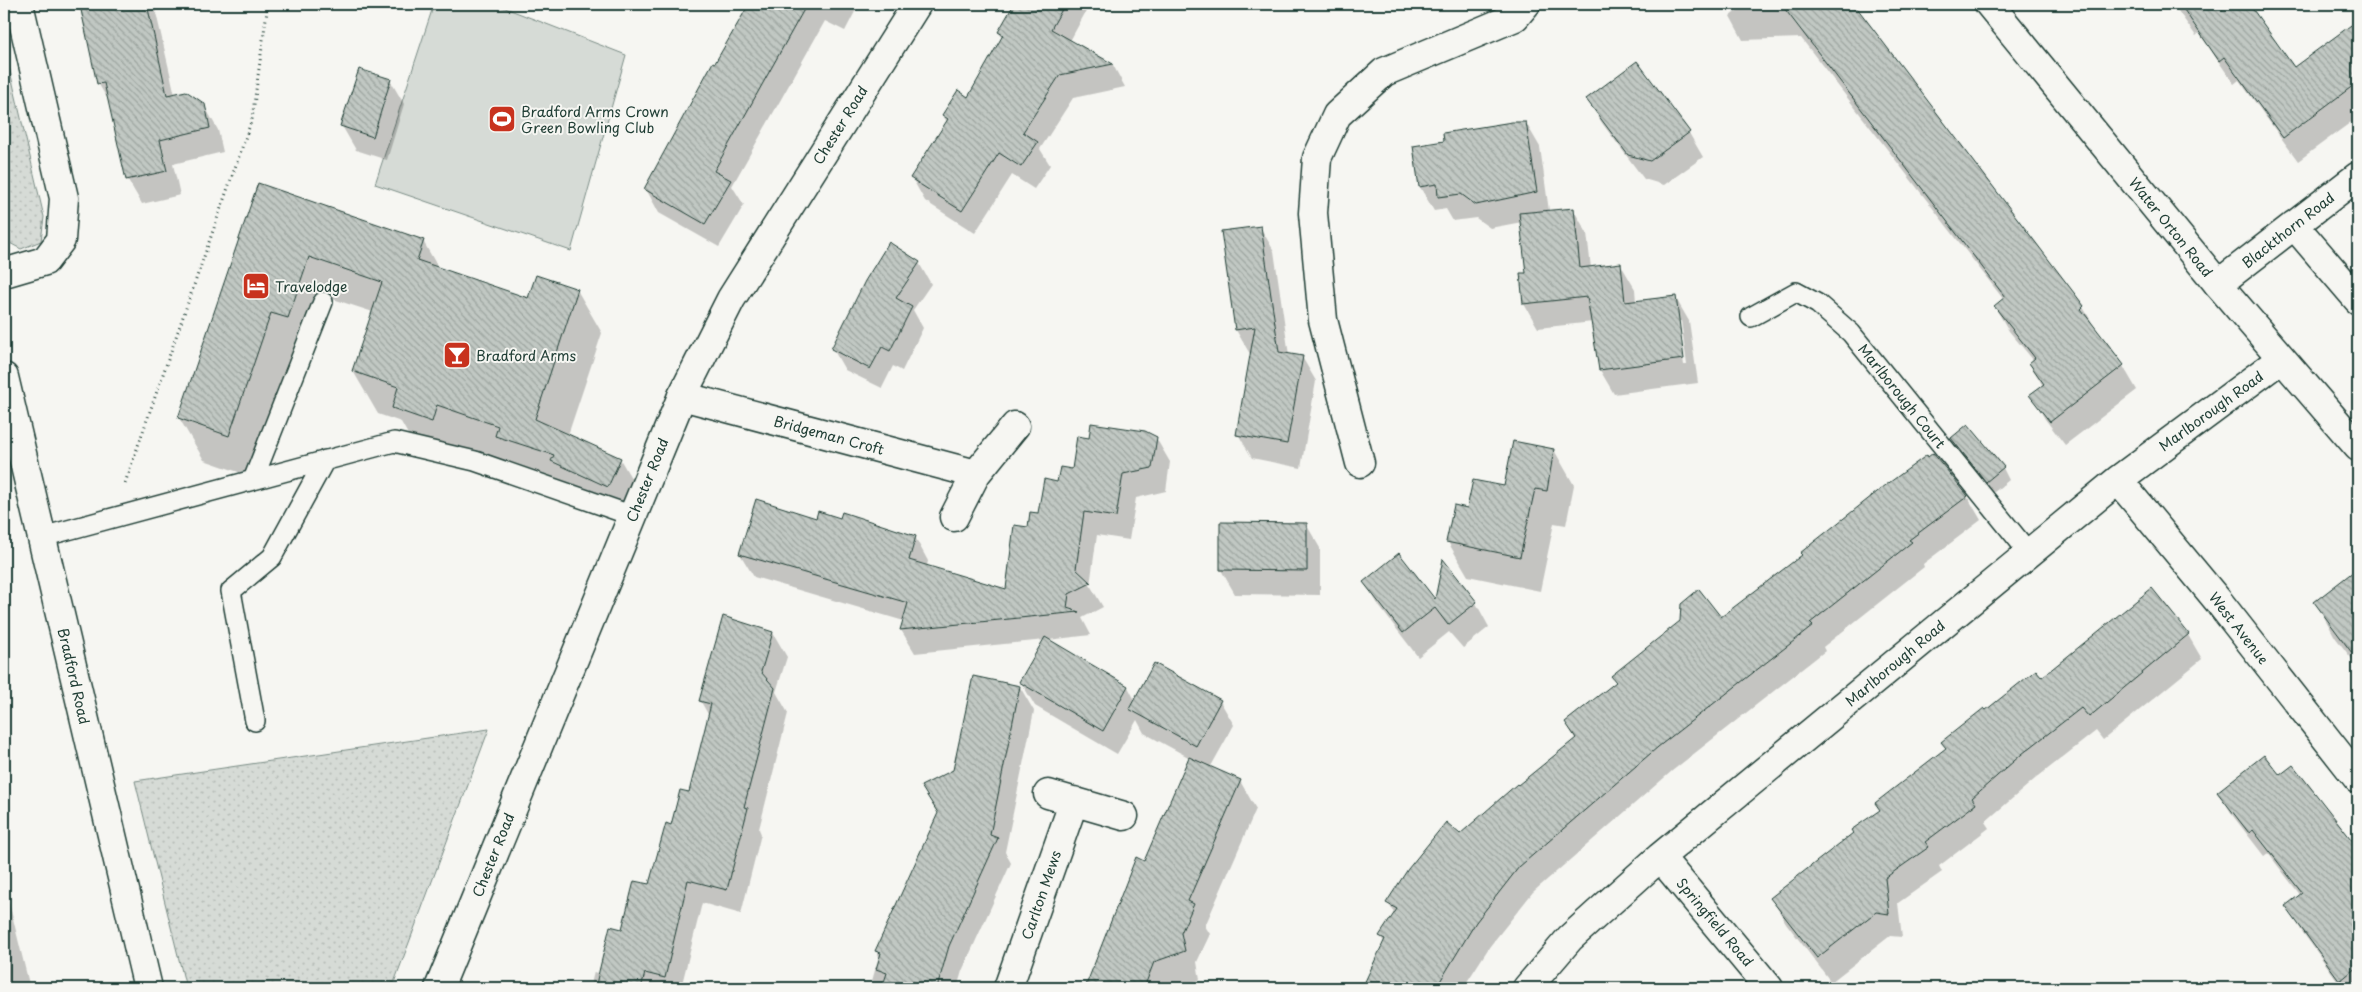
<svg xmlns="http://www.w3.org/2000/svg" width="2362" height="992" viewBox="0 0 2362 992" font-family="'Playpen Sans',sans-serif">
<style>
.grass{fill:url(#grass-dots);stroke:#7a8c85}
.garden{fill:#d6dbd6;stroke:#7a8c85}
.shadow{fill:#0003;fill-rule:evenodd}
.building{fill:url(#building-back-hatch);stroke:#1f3d34}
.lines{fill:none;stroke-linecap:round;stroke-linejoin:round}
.service-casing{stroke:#1f3d34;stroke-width:22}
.minor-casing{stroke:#1f3d34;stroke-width:31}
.secondary-casing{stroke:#1f3d34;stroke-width:31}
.path{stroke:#1f3d34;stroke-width:3;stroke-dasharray:1 4;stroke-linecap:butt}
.service{stroke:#f6f6f2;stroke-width:19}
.minor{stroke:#f6f6f2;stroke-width:28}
.secondary{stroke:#f6f6f2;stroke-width:28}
.labels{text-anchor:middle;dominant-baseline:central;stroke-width:4;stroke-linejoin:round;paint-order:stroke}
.poi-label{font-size:14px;fill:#1f3d34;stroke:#f6f6f2;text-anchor:start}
.street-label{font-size:14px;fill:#1f3d34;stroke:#f6f6f2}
</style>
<defs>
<pattern id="grass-dots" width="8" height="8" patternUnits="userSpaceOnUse" patternTransform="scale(1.25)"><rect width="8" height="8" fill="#d6dbd6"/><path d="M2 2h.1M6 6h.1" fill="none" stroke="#b7bdb8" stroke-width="1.8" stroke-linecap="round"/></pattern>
<pattern id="building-back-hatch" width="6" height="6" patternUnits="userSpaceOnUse" patternTransform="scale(1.25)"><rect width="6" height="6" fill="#c1c8c3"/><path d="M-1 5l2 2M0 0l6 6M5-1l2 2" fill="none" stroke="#9ca49f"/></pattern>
</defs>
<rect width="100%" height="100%" fill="#f6f6f2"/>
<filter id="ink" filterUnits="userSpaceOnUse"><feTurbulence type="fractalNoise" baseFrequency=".02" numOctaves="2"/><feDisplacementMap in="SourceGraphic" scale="10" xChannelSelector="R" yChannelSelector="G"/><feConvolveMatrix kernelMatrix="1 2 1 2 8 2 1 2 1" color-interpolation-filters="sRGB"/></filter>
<g filter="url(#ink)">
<path class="grass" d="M4,45L44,217L41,241L21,249L4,240Z
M489,729L392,988H186L135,781Z"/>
<path class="garden" d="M434,4H495L626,55L571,251L375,184Z"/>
<path class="shadow" d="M79,4H154L175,95L204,105L218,130L223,152L173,164L180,195L142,204L128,180L110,103L98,83Z
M750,4H859L845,31L825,21L732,186L744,205L719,247L659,213L646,189Z
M1014,4H1090L1070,41L1113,65L1125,87L1073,98L1040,149L1050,165L1034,189L1012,175L975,233L925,201L912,178L947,122L943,115L969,99L1002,38L999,32Z
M1746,4H1852L1966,151L2083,307L2097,331L2123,366L2137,390L2065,445L2045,419L2031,395L2043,386L2030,364L2034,361L2009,331L1995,307L2004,300L1801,38L1743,40L1730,16Z
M2173,4H2248L2293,69L2358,22V117L2298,161L2239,80L2234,84L2199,33L2196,36Z
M390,80L404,104L387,160L356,150L342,126Z
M1588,99L1689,133L1703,157L1664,185L1644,179L1602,123Z
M1526,123L1540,147L1549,211L1573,209L1587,233L1591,268L1621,265L1635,289L1636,302L1675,297L1689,321L1698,383L1614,394L1600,370L1593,322L1538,328L1524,304L1527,274L1522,222L1490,228L1476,218L1453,221L1446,209L1434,211L1420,187L1445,142ZM1678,321H1681L1687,365H1684Z
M259,184L423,241L439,269L529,299L577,290L602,333L568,435L620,459L645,502L633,528L577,503L513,464L462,447L456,464L417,450L401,422L378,414L353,371L373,312L333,299L312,360L296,354L253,477L204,460L179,418Z
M1260,227L1274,251L1289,355L1302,357L1316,381L1301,468L1252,458L1238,434L1252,354H1250L1236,330L1222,232Z
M919,263L931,284L913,310L923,328L902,371L893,366L882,388L845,370L833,349Z
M1156,438L1170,462L1166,491L1136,498L1129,540L1097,535L1090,585L1103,607L1082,618L1091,635L1048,640L1128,687L1135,700L1220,701L1234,725L1210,768L1240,781L1256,809L1205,926L1210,934L1197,962L1200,980L1177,988H1086L1136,859L1144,862L1190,758L1144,733L1137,720L1117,754L1035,706L1021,682L1045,640L915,653L901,630L904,621L754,577L740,554L817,520L915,537L928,561L927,566L1007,591L1029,528L1058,483L1073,470L1090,440Z
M1952,439L2003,468L2009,480L1993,493L1959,451Z
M1554,450L1574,485L1566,525L1554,523L1540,591L1468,576L1448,542L1468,510L1505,488Z
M1967,496L1981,520L1923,564L1924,567L1823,647L1825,651L1672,771L1533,892L1490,946L1463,988H1364L1385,943L1380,936L1395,914L1388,903L1460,836L1576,740L1566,723L1616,683L1612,676L1721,619Z
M1306,524L1320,548V595L1235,594L1221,570Z
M2358,570V667L2335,637L2316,602Z
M1365,582L1436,602L1476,603L1489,627L1463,648L1449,632L1418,657L1379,606Z
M2152,590L2188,635L2202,659L2103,740L2096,731L2035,779L1985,822L1989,828L1939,866L1942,872L1898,903L1902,937L1890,936L1831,982L1786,923L1772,899L1881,811L1986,712L2041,678Z
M773,633L787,657L776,692L788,713L759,829L761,834L741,914L702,903L681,988H590L594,972L600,974L650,886L690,793L709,716L700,700Z
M1020,687L1034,711L1005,852L1011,863L962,971L957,988H870L879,956L876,951L939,814L954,771Z
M2292,767L2358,853V988H2343L2301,930L2287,906L2301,896L2268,853L2264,856L2233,816L2219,792L2280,777Z
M4,882L30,988H4Z"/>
<path class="building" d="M86,4H147L167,95L186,91L205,104L210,128L160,140L167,171L126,180L104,83L97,84L81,10L87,9Z
M749,4H807L714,171L731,180L705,224L644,189L713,62L715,63Z
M1014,4H1065L1051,29L1113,64L1060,75L1023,132L1038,142L1021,167L999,153L962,211L910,178L948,119L942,115L958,90L968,97L1003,35L998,32Z
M1781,4H1854L2084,306L2081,309L2124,365L2050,422L2029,395L2044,384L2029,363L2035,358L1994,306L2005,297Z
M2180,4H2249L2294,67L2358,20V82L2283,138L2224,57L2219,61Z
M1637,61L1690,132L1650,161L1628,155L1586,99Z
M359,69L391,79L373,137L340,126Z
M1512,122H1526L1537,192L1476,205L1461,194L1438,197L1437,184L1419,187L1413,146L1444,141L1443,133Z
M258,183L424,240L417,260L528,298L536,275L578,289L535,419L621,458L608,487L551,461L554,455L495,436L498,426L437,405L432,422L392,408L398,387L352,371L382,282L309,257L288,318L271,313L229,436L178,418Z
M1574,208L1580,268L1621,263L1625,302L1676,296L1684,359L1599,370L1587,297L1523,304L1520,273H1526L1519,213Z
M1261,226L1279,352L1303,356L1287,444L1236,435L1255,327L1235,330L1221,231Z
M889,242L920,262L896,298L912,307L890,351L882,347L870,369L831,349L865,281Z
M1091,423L1145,431L1157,437L1152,468L1123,474L1116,517L1084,512L1076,569L1091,583L1069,594L1067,608L1079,612L900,630L908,603L739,554L756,499L816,518L818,511L840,518L842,512L916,536L909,560L1006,589L1014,525L1028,527L1030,512L1038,513L1044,479L1057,482L1060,467L1072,469L1077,436L1089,438Z
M1968,424L2004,467L1986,482L1951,438Z
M1513,441L1554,449L1547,491L1535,489L1520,557L1446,542L1454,505L1467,508L1473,480L1504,486Z
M1933,453L1968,496L1909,540L1912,542L1810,623L1813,626L1658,747L1519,867L1476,922L1436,988H1362L1385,939L1379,936L1397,909L1386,903L1408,869L1446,822L1460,834L1517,784L1518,785L1576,738L1565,722L1616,682L1611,676L1680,621L1681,604L1699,589L1721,617L1802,555L1800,553L1882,488L1927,455L1928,457Z
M1220,522L1307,523V571L1220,570Z
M1399,553L1435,599L1443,559L1477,602L1448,625L1435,608L1403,633L1363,582Z
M2358,568V661L2314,602Z
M2152,588L2189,634L2089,717L2081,708L2022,754L1972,798L1976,804L1925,842L1929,847L1885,878L1889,914L1876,912L1817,958L1770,898L1853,833L1851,830L1880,810L1875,803L1946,748L1941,742L1984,708L1986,710L2036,670L2042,677Z
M723,616L773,632L761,672L775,688L744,807L748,808L727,890L688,880L665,978L645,973L641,988H595L610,926L622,929L634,881L649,884L666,823L671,825L680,790L689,792L711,704L699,701Z
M1045,637L1128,686L1103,731L1019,682Z
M1154,663L1221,700L1196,746L1129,709Z
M973,676L1020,686L990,835L998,838L949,946L937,988H882L887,973L876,969L881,953L875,951L938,813L921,786L953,770Z
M2264,755L2280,775L2293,765L2358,848V966L2340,981L2285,906L2302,893L2253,830L2249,833L2217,792Z
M1189,757L1241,780L1188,901L1194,904L1181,933L1185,951L1154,962L1144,988H1085L1136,857L1144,861Z"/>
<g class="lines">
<g class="service-casing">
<path id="service" d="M1751,317L1796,292L1818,304L1851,333L2029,553
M253,480L323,302
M42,537L394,442L475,461L633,516
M255,721L231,591L272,557L325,460"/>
</g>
<g class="minor-casing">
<path id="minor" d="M2294,225L2358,300
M4,273L45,261L61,240L64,198L19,4
M2218,284L2358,176
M682,396L976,474
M1360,463L1323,320L1313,213L1317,158L1337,115L1384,72L1515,17L1526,4
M2118,480L2219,602L2358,779
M954,517L976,474L1015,426
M1048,794L1124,816
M1660,857L1769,988
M1008,988L1074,801
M1527,988L1570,938L1660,857L2118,480L2281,359"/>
</g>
<g class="secondary-casing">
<path id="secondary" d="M1989,4L2218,284L2358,447
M4,377L148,988
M439,988L682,396L731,299L917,4"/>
</g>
<path class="path" d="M4,220L8,236
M125,483L252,119L268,4"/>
<use href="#service" class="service"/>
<use href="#minor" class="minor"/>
<use href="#secondary" class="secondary"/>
</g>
</g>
<defs>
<g id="stadium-square" transform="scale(1.4375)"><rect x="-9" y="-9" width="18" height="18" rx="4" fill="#c8321e" stroke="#f6f6f2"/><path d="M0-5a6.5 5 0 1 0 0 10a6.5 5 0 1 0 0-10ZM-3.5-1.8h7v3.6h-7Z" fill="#fff"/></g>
<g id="hotel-square" transform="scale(1.4375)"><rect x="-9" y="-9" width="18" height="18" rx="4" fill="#c8321e" stroke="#f6f6f2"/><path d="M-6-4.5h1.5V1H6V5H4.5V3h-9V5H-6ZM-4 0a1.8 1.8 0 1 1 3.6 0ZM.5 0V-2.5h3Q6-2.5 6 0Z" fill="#fff"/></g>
<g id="bar-square" transform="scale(1.4375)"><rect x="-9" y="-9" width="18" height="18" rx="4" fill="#c8321e" stroke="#f6f6f2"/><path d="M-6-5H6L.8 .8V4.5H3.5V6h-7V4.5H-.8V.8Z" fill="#fff"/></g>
</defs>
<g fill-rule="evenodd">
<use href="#stadium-square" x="502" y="119"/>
<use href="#hotel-square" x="256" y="286"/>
<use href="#bar-square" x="457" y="355"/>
</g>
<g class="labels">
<g class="poi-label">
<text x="521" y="111">Bradford Arms Crown<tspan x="521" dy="16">Green Bowling Club</tspan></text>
<text x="275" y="286">Travelodge</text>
<text x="476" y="355">Bradford Arms</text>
</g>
<g class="street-label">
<text transform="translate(840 125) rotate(-58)">Chester Road</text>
<text transform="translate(2171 227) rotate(51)">Water Orton Road</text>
<text transform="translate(2288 230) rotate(-38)">Blackthorn Road</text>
<text transform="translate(1902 396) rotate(51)">Marlborough Court</text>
<text transform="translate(2211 411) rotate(-36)">Marlborough Road</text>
<text transform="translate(829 435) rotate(15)">Bridgeman Croft</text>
<text transform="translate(647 480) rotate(-68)">Chester Road</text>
<text transform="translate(2239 628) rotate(52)">West Avenue</text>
<text transform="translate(1895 663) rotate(-40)">Marlborough Road</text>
<text transform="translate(74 676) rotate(77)">Bradford Road</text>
<text transform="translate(493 855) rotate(-68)">Chester Road</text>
<text transform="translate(1041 895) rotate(-71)">Carlton Mews</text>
<text transform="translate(1715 922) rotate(50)">Springfield Road</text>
</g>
</g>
<rect width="2362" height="992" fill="none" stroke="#f6f6f2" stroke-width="20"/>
<rect x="10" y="10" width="2342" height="972" fill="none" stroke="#1f3d34" stroke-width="2" filter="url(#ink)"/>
</svg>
